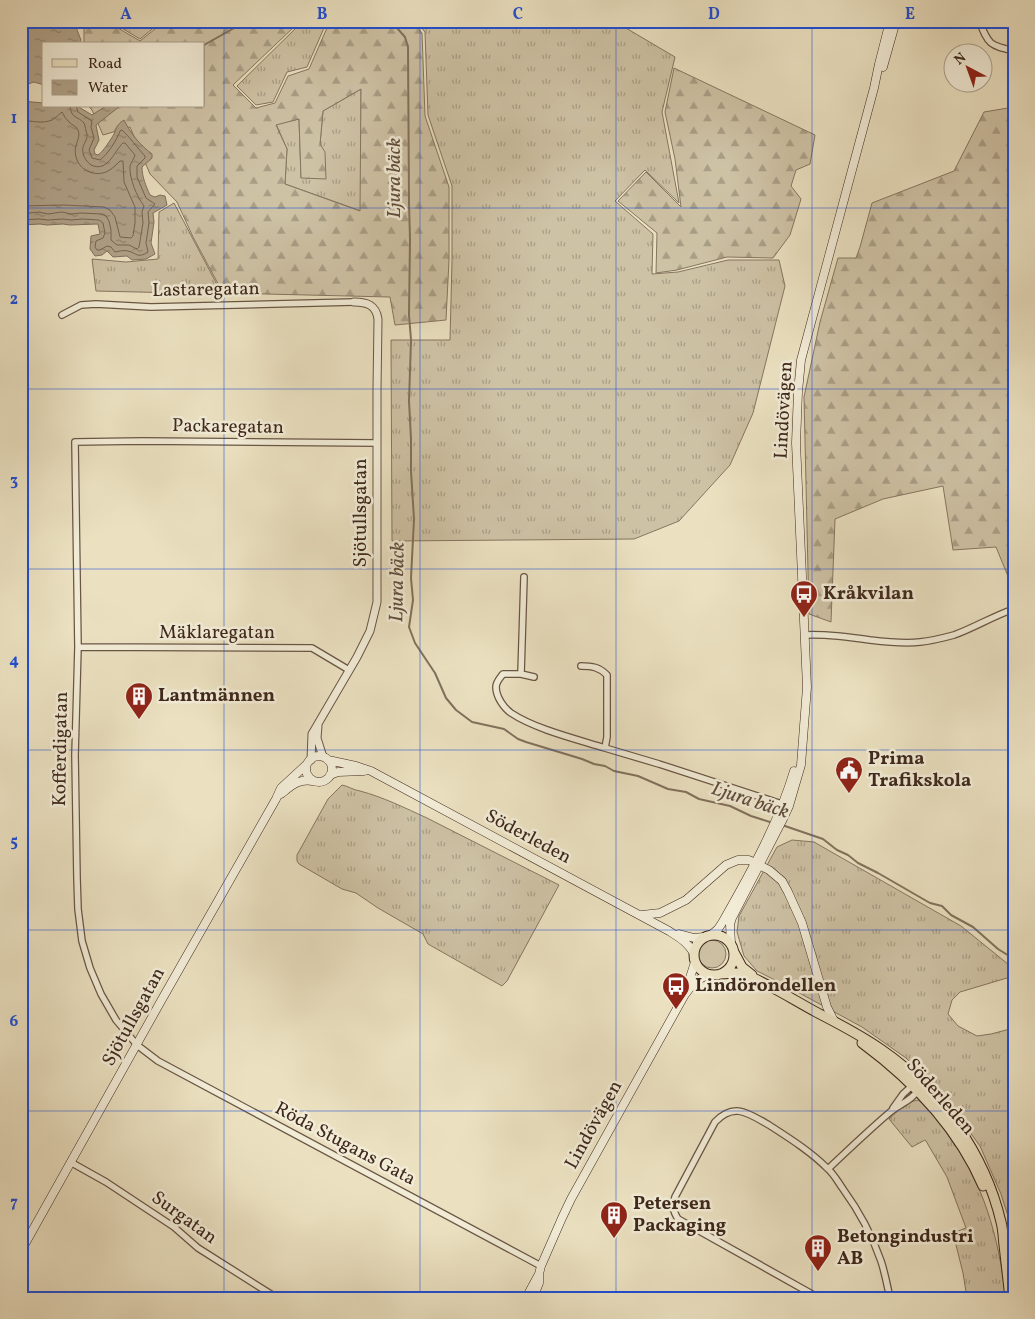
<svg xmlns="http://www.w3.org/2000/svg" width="1035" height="1319" viewBox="0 0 1035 1319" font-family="Vollkorn,serif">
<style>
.grass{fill:url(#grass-tufts);stroke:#867560}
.forest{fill:url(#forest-firs);stroke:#867560;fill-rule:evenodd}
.park{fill:#cec2a5;stroke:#867560}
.water{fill:url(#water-ripples);stroke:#82715d}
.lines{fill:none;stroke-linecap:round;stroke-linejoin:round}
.shore{stroke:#776552;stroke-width:1}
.stream{stroke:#82715d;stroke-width:2}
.minor-casing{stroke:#695645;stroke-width:8}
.tertiary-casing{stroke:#695645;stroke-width:9}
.secondary-casing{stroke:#3e281c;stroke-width:9}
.primary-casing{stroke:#3e281c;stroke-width:11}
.minor{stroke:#f2ecd7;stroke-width:5.5}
.tertiary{stroke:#f2ecd7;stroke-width:7}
.secondary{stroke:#f2ecd7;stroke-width:8}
.primary{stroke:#ebe1c1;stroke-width:9}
.grid{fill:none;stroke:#1d4ed8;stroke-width:1;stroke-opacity:0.55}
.labels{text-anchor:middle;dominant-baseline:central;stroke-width:5;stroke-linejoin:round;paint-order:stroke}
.street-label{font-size:19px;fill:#3e281c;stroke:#f2ecd7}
.poi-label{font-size:19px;font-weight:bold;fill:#3e281c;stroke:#f2ecd7;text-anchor:start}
.water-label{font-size:20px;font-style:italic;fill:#604d3d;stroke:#f2ecd7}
.neatline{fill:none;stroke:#1d4ed8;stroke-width:2}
.grid-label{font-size:16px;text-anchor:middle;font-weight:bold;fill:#1d4ed8}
</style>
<defs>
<pattern id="grass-tufts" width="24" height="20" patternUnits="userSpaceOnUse" patternTransform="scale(1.25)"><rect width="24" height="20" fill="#cec2a5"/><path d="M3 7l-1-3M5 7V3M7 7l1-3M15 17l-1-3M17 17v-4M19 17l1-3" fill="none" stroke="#a99e86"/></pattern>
<pattern id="forest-firs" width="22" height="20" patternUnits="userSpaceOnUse" patternTransform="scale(1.25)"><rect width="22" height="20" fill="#cec2a5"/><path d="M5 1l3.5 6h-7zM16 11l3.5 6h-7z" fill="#a99e86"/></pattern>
<pattern id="water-ripples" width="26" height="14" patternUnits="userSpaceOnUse" patternTransform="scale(1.25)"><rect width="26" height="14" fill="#b0a289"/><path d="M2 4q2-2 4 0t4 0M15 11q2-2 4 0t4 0" fill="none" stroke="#91846f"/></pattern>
</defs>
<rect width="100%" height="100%" fill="#ebe1c1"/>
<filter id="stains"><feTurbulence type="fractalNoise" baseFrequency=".004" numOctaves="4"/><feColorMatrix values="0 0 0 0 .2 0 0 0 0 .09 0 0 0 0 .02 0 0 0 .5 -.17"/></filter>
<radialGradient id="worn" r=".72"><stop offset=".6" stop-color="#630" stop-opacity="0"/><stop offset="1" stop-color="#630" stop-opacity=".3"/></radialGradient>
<path class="grass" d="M110,21H162L140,39Z
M299,21H327L307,67L287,72L273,102L256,105L237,86L298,26Z
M416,21H614L675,57L662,112L679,203L645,170L615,201L653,234L652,274L678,272L728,260H779L785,286L753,413L730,465L679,521L634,539L392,541L391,340H450L452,261V186L428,115L425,32Z
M361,89V211L285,184L287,149L276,124L299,119L301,178L320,144L323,111Z
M174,203L222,294L96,291L92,259L126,262L158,259L159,212Z
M342,785C348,786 353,790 360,791C383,797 405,808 427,818C471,840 515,863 559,885L507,981L502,986L428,944L423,934L378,908L356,893L342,889L299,864L297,861V855L328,799Z
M792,840L814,842L961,926L1014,969V972L1007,978L960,992L952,1000L948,1014L958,1026L977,1036L991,1034L1010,1029L1014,1030V1235L1001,1194L980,1146L940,1091L906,1058L862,1027L781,983L757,971L744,956L737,932L739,916L777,847Z
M918,1100C930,1108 938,1120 946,1131C984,1183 998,1235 1006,1298H967L963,1273L953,1233L966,1228L947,1177L926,1141L925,1140L912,1147L889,1119C898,1111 906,1102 918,1100Z"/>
<path class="forest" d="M84,21H106L140,41L165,21H297L296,25L233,85L256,108L275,103L288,76L309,69L330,21H412L422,33L425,116L449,187V260L446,320L395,325L390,297L223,293L193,237L177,202L150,174L130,127L103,135L92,110L88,106H204V44H84ZM361,89L360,211L285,184L287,149L276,125L299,119L301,178L326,179L325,152L320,144L323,111Z
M674,68L815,135L810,164L796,170L791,186L801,199L790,235L773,258L727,257L677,270L656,273L657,233L618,201L646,172L681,207L675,159L665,112Z
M1014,107V591L996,547L953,550L943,486L883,499L835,519L831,622L809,614L804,397L820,322L838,258H856L860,247L872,203L954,171L984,112Z"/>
<path class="park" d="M698 954a14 14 0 1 1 28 0a14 14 0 1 1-28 0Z"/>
<path class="water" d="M21,21H78L77,30L81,40L79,44H44V85L34,82L28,84L21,83Z
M21,101L44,103V106H77L92,115L106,106H120L96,125L99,140L94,150L95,154L98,155C103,152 111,139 114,134C117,127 117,124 124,120C131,134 140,145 152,154V158L142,167C142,177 146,186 150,195L155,197L160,195L165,196L167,205L153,213L154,222L151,243L155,254L146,259L132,260L127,256L113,257L107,251L102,255L95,256L90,249L91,236L100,234L98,224L70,225L63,224L47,225L40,224L21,225Z"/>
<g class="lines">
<path class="shore" d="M21,120C31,121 43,124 52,120C56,118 59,114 62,112C64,116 66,119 69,122C72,125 76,126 78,130C82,139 71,146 77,160C82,172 97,177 108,171C112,169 116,165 120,161H123L124,182L135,207V223L133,236L131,238L120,237L115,217L110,210L104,207L64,205L21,206
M21,214L39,212L48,214L62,212L71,214L81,213L101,214L106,216L109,221L111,230V240L117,245H129L137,249L139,247L143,223L142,212L144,206C137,197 129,178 130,166C131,162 134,159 135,155L125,143H123C114,151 108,173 91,165C87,162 84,158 83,153C81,145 88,141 87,134C86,132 85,125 84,123C78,116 71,119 70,106
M21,220L39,219L48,220L63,219L71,220L82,219L99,220L103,223L105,233L103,238L96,241L95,247L97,250H100L107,246L111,247L115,252C119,251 124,250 128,251C137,253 137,259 148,252L146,243L149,223L148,212L155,204L146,198L137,177V166L145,158V156C137,148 130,137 122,130L120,131C117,140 107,155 100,160L92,158L89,150L94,138L91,127L92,121L78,112L76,106"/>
<path class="stream" d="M204,45L236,27L284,28H339L350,26L355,28L389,25L397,28L405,37L408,47L409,203L410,239L409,315L411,340L409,401L411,439V471L414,519L411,578L413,600L409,627L415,643L435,673L446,698L456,710L472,722L504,729L518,739L526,742L582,759L594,764L605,766L614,771L638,776L668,789L686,792L699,799L730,806L751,816L773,823
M782,825L823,839L837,850L848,855L858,863L878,873L930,903L942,906L951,915L973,927L998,949L1014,959"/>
<g class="minor-casing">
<path id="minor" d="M979,21C989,45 989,45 1014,51
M1011,79L1014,52
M62,315L81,305L96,304L151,307L354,302
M377,443L142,441L75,442L78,647L75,755L77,878L78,909L82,941L90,968L101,994L116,1020L137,1045L158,1061L541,1266
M806,635C827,634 849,637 870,640C887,642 904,644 920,642C931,641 943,638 954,635C974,628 993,616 1014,609
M78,647L312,648L349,670
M581,666C592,666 599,667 607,675V737L605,748L659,764L782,804
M521,674L524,577
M534,677L521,674H503C500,678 496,682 496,687C496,697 504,708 511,713C535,729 576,739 605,748
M893,1108L903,1094L913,1085
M72,1163L106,1182L174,1227L198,1248L277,1298
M828,1169C848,1150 868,1131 889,1113C898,1105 913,1100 919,1089
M819,1298L678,1219C673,1211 672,1206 675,1197L715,1122C734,1102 748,1113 769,1125C789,1138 810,1151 827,1168C834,1174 838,1182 843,1189C859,1211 872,1235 881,1261C885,1273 887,1285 890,1298"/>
</g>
<g class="tertiary-casing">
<path id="tertiary" d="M318,726L317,738L323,757
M311,760L312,734L357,657L370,631L377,602V389L378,319C376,305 367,302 354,302"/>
</g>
<g class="secondary-casing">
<path id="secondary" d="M883,67L896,21
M306 769a13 13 0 1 1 26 0a13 13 0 1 1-26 0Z
M328,760L356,766L371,771L669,931C680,938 687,942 694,953
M330,775L338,772L364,771
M281,794C291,786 299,778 313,781
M642,915L660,913L686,900L726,865L738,860H749L769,870L782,881L788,892L802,923L827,1007L834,1021
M679,934L694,938L704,937
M711,935L718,929L722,923C749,875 778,825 794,771
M731,944L730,924L732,918L782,821L789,806L801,765L807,687L796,443L798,392L801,360L874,88L879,64L890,21
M687,987L695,962
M21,1251L161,1001L276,799L281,788L306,765
M526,1298L539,1274
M533,1298L539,1283V1274L541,1266L562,1218L571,1199L684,996C691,986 698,977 710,975"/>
</g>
<g class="primary-casing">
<path id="primary" d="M694 955a20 20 0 1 1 40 0a20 20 0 1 1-40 0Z
M734,952L742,967L752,975
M720,974L737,973L749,976C772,986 794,1000 816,1012C839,1024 861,1035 882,1050C940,1090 985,1154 1001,1222C1003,1229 1003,1237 1004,1245C1006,1262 1008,1280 1010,1298
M862,1043C912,1080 958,1128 983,1186"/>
</g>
<use href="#minor" class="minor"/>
<use href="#tertiary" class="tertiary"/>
<use href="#secondary" class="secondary"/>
<use href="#primary" class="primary"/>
</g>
<path class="grid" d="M224,21V1298M420,21V1298M616,21V1298M812,21V1298M21,208H1014M21,389H1014M21,569H1014M21,750H1014M21,930H1014M21,1111H1014"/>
<defs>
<g id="bus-pin" transform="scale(1.4375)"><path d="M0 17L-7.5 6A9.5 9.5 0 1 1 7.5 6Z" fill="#8f2418" stroke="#f2ecd7"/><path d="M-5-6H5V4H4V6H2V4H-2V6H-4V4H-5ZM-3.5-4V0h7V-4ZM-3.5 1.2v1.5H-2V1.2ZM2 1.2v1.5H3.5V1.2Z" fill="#fff"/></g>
<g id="building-pin" transform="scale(1.4375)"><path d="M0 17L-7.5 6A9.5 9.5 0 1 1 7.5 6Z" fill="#8f2418" stroke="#f2ecd7"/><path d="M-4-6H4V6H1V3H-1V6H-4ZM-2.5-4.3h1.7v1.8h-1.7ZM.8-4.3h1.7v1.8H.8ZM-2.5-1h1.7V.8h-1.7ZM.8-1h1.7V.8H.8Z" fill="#fff"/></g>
<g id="civic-pin" transform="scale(1.4375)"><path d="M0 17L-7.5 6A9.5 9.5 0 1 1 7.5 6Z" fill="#8f2418" stroke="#f2ecd7"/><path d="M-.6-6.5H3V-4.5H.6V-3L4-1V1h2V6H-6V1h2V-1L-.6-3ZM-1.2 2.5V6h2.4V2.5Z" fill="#fff"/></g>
</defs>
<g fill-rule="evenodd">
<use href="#bus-pin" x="804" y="594"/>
<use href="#building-pin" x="139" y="696"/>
<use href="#civic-pin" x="849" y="770"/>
<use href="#bus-pin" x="676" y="986"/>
<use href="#building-pin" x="614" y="1215"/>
<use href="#building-pin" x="818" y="1248"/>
</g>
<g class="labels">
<g class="street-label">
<text transform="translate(206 290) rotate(-1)">Lastaregatan</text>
<text transform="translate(784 410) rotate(-87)">Lindövägen</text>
<text transform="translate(228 427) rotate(1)">Packaregatan</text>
<text transform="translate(361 513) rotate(-90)">Sjötullsgatan</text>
<text x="217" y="633">Mäklaregatan</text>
<text transform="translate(61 749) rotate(-89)">Kofferdigatan</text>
<text transform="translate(528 837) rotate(28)">Söderleden</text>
<text transform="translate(134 1017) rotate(-61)">Sjötullsgatan</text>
<text transform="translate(940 1097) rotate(49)">Söderleden</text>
<text transform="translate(594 1125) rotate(-61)">Lindövägen</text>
<text transform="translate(345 1144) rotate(28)">Röda Stugans Gata</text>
<text transform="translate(184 1218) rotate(36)">Surgatan</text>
</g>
<g class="poi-label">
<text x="823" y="594">Kråkvilan</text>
<text x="158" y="696">Lantmännen</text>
<text x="868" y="759">Prima<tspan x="868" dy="22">Trafikskola</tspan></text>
<text x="695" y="986">Lindörondellen</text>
<text x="633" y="1204">Petersen<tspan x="633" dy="22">Packaging</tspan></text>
<text x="837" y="1237">Betongindustri<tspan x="837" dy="22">AB</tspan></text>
</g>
<g class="water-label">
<text transform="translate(395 178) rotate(-90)">Ljura bäck</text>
<text transform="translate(398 582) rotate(-89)">Ljura bäck</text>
<text transform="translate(750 801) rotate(18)">Ljura bäck</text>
</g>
</g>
<rect width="1035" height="1319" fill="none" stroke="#ebe1c1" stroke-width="55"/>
<rect x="42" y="42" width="162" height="65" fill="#f2ecd7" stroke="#aa9e8c"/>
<rect x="52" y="59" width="25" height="8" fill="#ebe1c1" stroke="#aa9e8c"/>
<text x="88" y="68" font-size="15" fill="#3e281c">Road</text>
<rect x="52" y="80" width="25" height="15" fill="url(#water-ripples)" stroke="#aa9e8c"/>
<text x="88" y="92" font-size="15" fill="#3e281c">Water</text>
<g transform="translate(968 68) rotate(319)"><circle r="24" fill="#f2ecd7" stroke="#aa9e8c"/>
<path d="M0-4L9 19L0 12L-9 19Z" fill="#8f2418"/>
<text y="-8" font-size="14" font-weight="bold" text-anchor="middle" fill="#3e281c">N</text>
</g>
<rect x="28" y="28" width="980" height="1264" class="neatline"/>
<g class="grid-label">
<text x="126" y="19">A</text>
<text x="322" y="19">B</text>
<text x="518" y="19">C</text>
<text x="714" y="19">D</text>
<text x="910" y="19">E</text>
<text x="14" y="123">1</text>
<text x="14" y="304">2</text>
<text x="14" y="485">3</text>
<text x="14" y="665">4</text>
<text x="14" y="846">5</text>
<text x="14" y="1026">6</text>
<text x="14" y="1207">7</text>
</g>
<rect width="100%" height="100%" filter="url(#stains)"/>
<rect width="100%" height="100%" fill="url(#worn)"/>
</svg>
